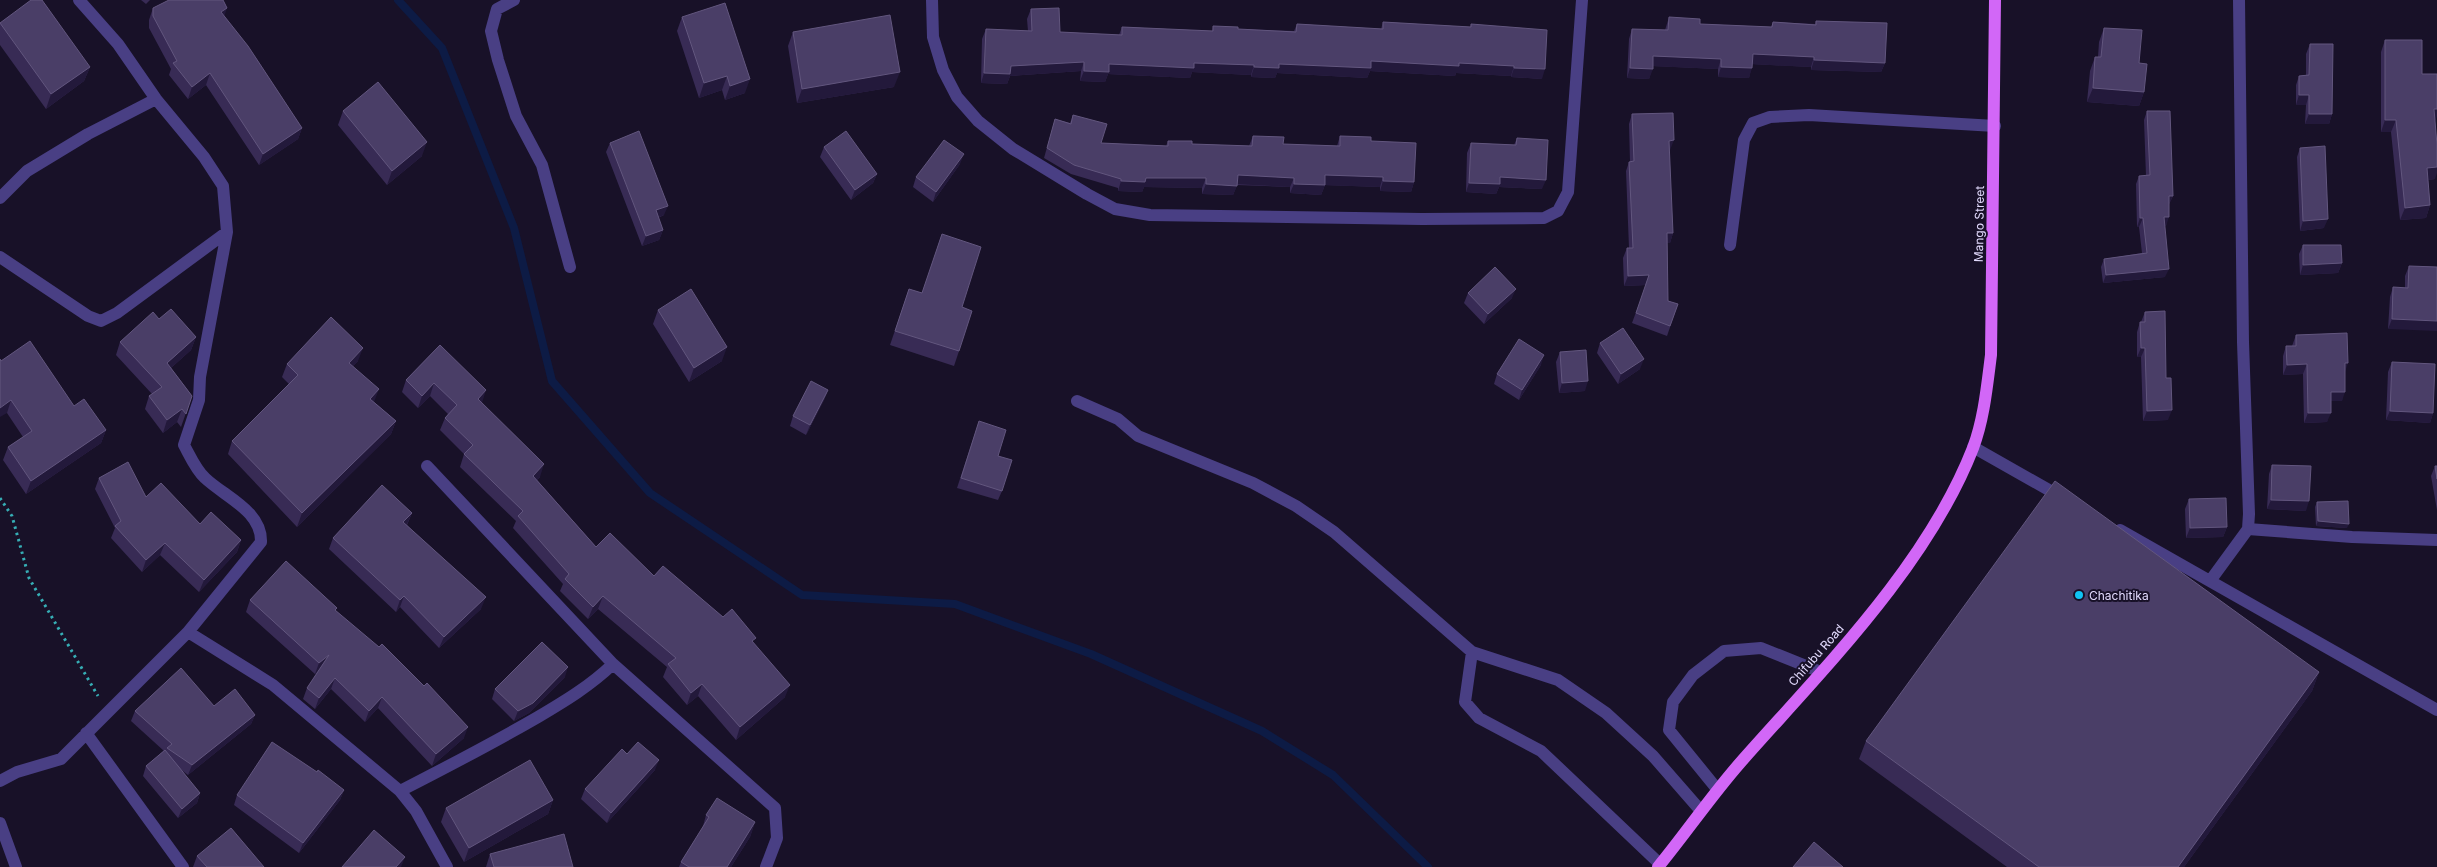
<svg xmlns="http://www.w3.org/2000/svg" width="2437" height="867" viewBox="0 0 2437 867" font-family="Inter,sans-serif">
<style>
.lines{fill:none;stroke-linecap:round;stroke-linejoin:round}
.stream{stroke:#0d1b45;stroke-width:8}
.path{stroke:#36aeb5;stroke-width:3;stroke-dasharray:2.5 4;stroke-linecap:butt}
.minor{stroke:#493f84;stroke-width:12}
.major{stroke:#d267f7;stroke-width:12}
.wall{fill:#382b55}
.shaded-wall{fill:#23193b}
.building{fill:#4a3e67;stroke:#62567e}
.poi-dot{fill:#10c3f3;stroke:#181128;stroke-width:2}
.labels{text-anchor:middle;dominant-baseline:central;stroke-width:4;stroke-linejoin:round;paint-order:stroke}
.street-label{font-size:12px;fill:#e2dafd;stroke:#181128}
.poi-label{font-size:12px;fill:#e2dafd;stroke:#181128;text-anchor:start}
</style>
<rect width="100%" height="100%" fill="#181128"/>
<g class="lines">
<path class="stream" d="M398,0L442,48L514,228L552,381L650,493L802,595L955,604L1091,654L1262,731L1333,775L1428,867"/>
<path class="path" d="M0,498L12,516L29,578L98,696"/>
<path class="minor" d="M514,0L497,9L491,31L498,60L516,116L542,165L570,267
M932,0L933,37L943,70L957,97L978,121L1013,149L1087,194L1115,209L1150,215L1422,219L1544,218L1558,211L1568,192L1582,0
M0,198L27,171L88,134L156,99
M1730,245L1744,140L1753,123L1770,117L1809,115L1995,126
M0,257L88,316L101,321L117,313L227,232
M1077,401L1118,419L1138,436L1253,483L1296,506L1334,532L1472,652L1558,680L1606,713L1653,756L1701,811
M1973,447L2063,498
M2248,529L2352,537L2437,540
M2120,530L2437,710
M2210,581L2248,529L2249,514L2243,342L2239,0
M188,632L273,685L400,791L416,811L447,867
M1472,652L1465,702L1479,718L1541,751L1660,864
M613,664L775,808L777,838L766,867
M86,733L183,867
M0,781L17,772L61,759L188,632L261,542C262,511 225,497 205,478C196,470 190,456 184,445L199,400L200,377L227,232L223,186L204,157L156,99L118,44L79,0
M1717,789L1669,730L1673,702L1693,675L1724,651L1761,648L1821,672
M400,791C447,767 493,743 538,717C565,701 590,686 613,664L427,466
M0,823L16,867"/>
<path class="major" d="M1658,867C1686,833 1711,796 1740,763C1823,669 1927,566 1973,448C1984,419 1987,386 1991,355L1995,0"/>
</g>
<path class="wall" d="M141,0H150L146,4Z
M153,8L224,16L302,128L298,139L259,165L206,85L188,99L169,75L171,69L149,28V20Z
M1031,9L1060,32L1119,35L1122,27L1212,31L1213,26L1238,29L1294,31L1297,24L1381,29L1383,22L1470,27L1471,24L1542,79L1511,77V76L1456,73L1455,76L1370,71L1367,78L1277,73L1275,78L1251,77V75L1192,72L1190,78L1108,74L1105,82L1080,81L1081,71L1010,76L1007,84L981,83L982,39L986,29L1028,31L1027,19Z
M682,17L745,93L725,100L722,90L699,98L677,31Z
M1669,17L1700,24L1771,27L1773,22L1815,24L1816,21L1885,63L1881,72L1811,70V67L1752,64L1749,78L1718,77V69L1653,66L1649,79L1627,78L1629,39L1632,29L1665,30L1666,27Z
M0,23L90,67L84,81L46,109L0,45Z
M2104,28L2139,63L2144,92L2139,106L2087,102L2090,71L2095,57H2098L2099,42Z
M793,32L894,87L797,103L788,46Z
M2385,40L2422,74L2435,122V179L2428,180L2430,205L2426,218L2400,220L2391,132H2381V52Z
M2310,44L2332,114L2329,124H2305L2306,105H2296V85L2299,76L2306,75V54Z
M343,111L422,156L387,185L338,125Z
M2147,111L2173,196L2169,204L2166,226H2164L2165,277L2103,283L2101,267L2104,259L2142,253L2139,227H2137L2136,184L2139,176H2146L2144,120Z
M1632,114L1670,150H1669L1673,233L1670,243H1667L1668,301L1678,304L1667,336L1632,323L1646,285L1624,286L1623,258L1627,248H1629L1626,171L1629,162H1630L1629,124Z
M1073,115L1101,143L1166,146L1168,141L1192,144L1249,146L1253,136L1283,144L1337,146L1340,136L1371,141L1414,182L1411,192L1380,191V187L1325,185L1321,195L1290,193V187L1237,185L1233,195L1202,194V188L1144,187L1142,192L1118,191V188L1071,174L1044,158L1055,119L1070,123Z
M1517,138L1542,189L1499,187L1496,194L1466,192L1467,153L1471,143L1514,145Z
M610,143L664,215L658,218L663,230L659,240L642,246L606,152Z
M824,147L877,174L873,183L851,200L820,157Z
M2300,148L2324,228L2300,231L2297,157Z
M960,164L933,202L913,187L916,177Z
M942,234L962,307L959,351L954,366L890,345L909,289L922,293Z
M2303,245L2342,263L2338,273L2300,275L2299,254Z
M2409,266L2437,267L2388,329L2390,297L2393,287L2405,288V276Z
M1468,293L1512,298L1484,324L1464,303Z
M658,310L722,361L689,382L653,324Z
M2145,312L2166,378L2168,420L2143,421L2141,357H2137V332L2140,322H2141Z
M159,319L196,337L191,350L171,368L192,396L181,427L177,422L163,433L145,409L149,396L152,394L116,355L120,342Z
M2296,335L2345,372L2342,401H2331L2327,422L2304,423L2303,374L2283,375V356L2286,346H2292Z
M1600,343L1640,369L1618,384L1597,353Z
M440,345L482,403L540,477L537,480L596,547L654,576L754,644L785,697L736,740L698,696L687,705L663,677L667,667L598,609L588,619L560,591L563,584L513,528L516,521L460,467L464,454L440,430L445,418L448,414L430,396L418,408L402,392L406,380Z
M1560,352L1585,391L1559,393L1556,362Z
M1,361L74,406L106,430L101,443L26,494L3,460L8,447L23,437L7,413Z
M358,361L353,366L374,402L396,421L391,434L297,527L228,454L232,441L289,384L282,377L287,364Z
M2392,362L2433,413L2430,423L2386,420L2388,372Z
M1541,365L1519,400L1494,384L1497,374Z
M828,390L824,400L806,435L790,426L793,416Z
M979,421L998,456L1002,491L998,500L957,488Z
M2272,465L2306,511L2267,509L2269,474Z
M2435,466H2437V510L2431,476Z
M99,478L146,497L200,524L241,540L237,552L199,592L160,555L142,572L111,538L115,528L95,489Z
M2189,499L2227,527L2223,537L2186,538L2185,509Z
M2317,502L2347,528L2316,526L2315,507Z
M412,513L407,525L481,609L439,648L400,607L396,612L329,549L333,538Z
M250,600L336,611L464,738L432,766L378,708L365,722L331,689L315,709L303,699L307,688L318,672L315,674L246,612Z
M2319,672L2312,691L2184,867H2007L1859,759L1866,741Z
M565,677L529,713L514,721L492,699L495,689Z
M214,706L255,715L251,724L188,775L180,769L200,793L197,803L178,818L143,776L146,766L164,751L131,721L135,711Z
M627,754L655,770L607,823L581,799L585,789Z
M344,790L340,800L299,853L234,805L237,795Z
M553,800L548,814L464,862L441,822L446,808Z
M706,815L755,822L750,837L731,867H679L681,862L702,830Z
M490,854L573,867H486Z
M197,856L264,867H193Z"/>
<path class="shaded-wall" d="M227,8L223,20L221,12Z
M1753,54L1814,57L1811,67L1749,64Z
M1653,56L1721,59L1718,69L1650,66Z
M1814,60L1885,63L1881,72L1811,70Z
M1371,61L1459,63L1514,66L1511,76L1456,73L1455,76L1370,71L1367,78L1277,73L1275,78L1251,77L1254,67L1279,64Z
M1084,62L1081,71L1010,76L1007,84L981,83L984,73L1011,66Z
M1194,63L1254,65L1251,75L1192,72L1190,78L1108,74L1105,82L1080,81L1084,71L1109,64Z
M90,67L84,81L46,109L51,94Z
M1721,67L1752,68L1749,78L1718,77Z
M1514,68L1545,69L1542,79L1511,77Z
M1630,68L1653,69L1649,79L1627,78Z
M900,72L894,87L797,103L802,89Z
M210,73L206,85L188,99L192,87Z
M727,76L722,90L699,98L704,83Z
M750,79L745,93L725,100L730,86Z
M2093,88L2144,92L2139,106L2087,102Z
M2299,95H2309L2306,105H2296Z
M2434,109H2437V116L2435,122Z
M2309,114H2332L2329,124H2305Z
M2385,120H2396L2391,132H2381Z
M302,128L298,139L259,165L263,154Z
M1674,140L1670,150H1665L1669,141Z
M427,142L422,156L387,185L392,171Z
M964,154L960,164L933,202L936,192Z
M2437,167V173L2435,179L2422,181L2427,168Z
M877,174L873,183L851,200L855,190Z
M1238,175L1294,178L1290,187L1234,184Z
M1325,175L1383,177L1380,187L1322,185Z
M1500,177L1546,180L1542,189L1499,187L1496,194L1466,192L1469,183Z
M1146,178H1206L1202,188L1144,187L1142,192L1118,191L1121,181Z
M1383,181L1414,182L1411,192L1380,191Z
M1206,184L1237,186L1233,195L1202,194Z
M1294,184L1325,185L1321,195L1290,193Z
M2169,196H2173L2169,204L2165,205Z
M2430,205L2426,218L2400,220L2405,208Z
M668,206L664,215L652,220L656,210Z
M2164,217H2169L2166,226H2160Z
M2140,218H2143L2139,227H2137Z
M2328,219L2324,228L2300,231L2303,221Z
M663,230L659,240L642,246L646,236Z
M1667,233H1673L1670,243H1664Z
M2342,263L2338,273L2300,275L2303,265Z
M2169,269L2165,277L2103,283L2106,275Z
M1649,275L1646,285L1624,286L1628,276Z
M1516,289L1512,298L1484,324L1488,314Z
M2392,319L2437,321V331L2388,329Z
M196,337L191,350L162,376L167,363Z
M727,347L722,361L689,382L694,368Z
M363,348L358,361L344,376L349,363Z
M2141,348H2145L2141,357H2137Z
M1544,355L1541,365L1519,400L1522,390Z
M1644,359L1640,369L1618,384L1621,374Z
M2345,363H2348L2345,372Z
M2307,364L2303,374L2283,375L2287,365Z
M1588,381L1585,391L1559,393L1562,383Z
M434,383L430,396L418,408L422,396Z
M379,389L374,402L370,399Z
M486,390L482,403L478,399Z
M828,390L824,400L806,435L810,425Z
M2331,392H2345L2342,401H2327Z
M11,400L7,413L0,417V408Z
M182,409L177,422L163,433L167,420Z
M2172,410L2168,420L2143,421L2147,411Z
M2390,411L2433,413L2430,423L2386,420Z
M2308,413H2331L2327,422L2304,423Z
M396,421L391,434L297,527L302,513Z
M106,430L101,443L26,494L31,481Z
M544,464L540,477L528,489L533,476Z
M2271,500L2309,501L2306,511L2267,509Z
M412,513L407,524L399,533L403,522Z
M2318,521L2349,524L2347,528L2316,526Z
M2227,527L2223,537L2186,538L2190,528Z
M241,540L237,552L199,592L204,580Z
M165,543L160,555L142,572L146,560Z
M404,596L400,607L396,612L400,600Z
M603,596L598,609L588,619L593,607Z
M486,597L481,609L439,648L444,637Z
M329,655L325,666L315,674L319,663Z
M568,667L565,677L529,713L514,721L518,711Z
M2319,672L2312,691L2184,867H2178Z
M335,678L331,689L315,709L319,698Z
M702,684L698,696L687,705L691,693Z
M790,685L785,697L736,740L740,727Z
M382,697L378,708L365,722L369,711Z
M255,715L251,724L188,775L192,765Z
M468,727L464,738L432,766L436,754Z
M659,760L655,770L607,823L611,813Z
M344,790L340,800L299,853L303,843Z
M200,793L197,803L178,818L182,809Z
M553,800L548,814L464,862L469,848Z
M755,822L750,837L731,867H727Z
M405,857L401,867H396Z"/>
<path class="building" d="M31,0H42L90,67L51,94L0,23Z
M169,0H223L227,8L221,12L248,46L302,128L263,154L210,73L192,87L173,63L177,61L153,16V8Z
M725,3L750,79L730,86L727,76L704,83L682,17Z
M1059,8L1060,32L1122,35V27L1213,31V26L1238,27V29L1296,32L1297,24L1383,29V22L1471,27V24L1547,30L1545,69L1514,68V66L1459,63V66L1371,61V68L1279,64V68L1254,67V65L1194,63V68L1109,64V72L1084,71V62L1011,66L1010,74L984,73L986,29L1032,31L1031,9Z
M890,15L900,72L802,89L793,32Z
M1669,17L1700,19V24L1772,27L1773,22L1816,25V21L1887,23L1885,63L1814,60V57L1753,54L1752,68L1721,67V59L1653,56V69L1630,68L1632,29L1668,30Z
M2104,28L2142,30L2139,63L2147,64L2144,92L2093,88L2095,57H2101Z
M2385,40H2422V74H2437V109H2434L2437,145V167L2427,168L2430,205L2405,208L2396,120H2385Z
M2310,44H2333L2332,114H2309V95H2299V76L2309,75Z
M378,82L427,142L392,171L343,111Z
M2147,111H2170L2173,196H2169V217H2164L2169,269L2106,275L2104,259L2147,253L2143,218H2140L2139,176L2150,175Z
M1673,113L1674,140L1669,141L1673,233H1667L1668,301L1678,304L1670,326L1636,313L1649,275L1628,276L1627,248H1633L1629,162L1634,161L1632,114Z
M1073,115L1107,124L1101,143L1168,146V141H1192V144L1252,146L1253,136L1284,137L1283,144L1340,146V136L1371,137V141L1416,143L1414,182L1383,181V177L1325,175V185L1294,184V178L1238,175L1237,186L1206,184V178H1146L1145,182L1121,181V179L1074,165L1047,148L1055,119L1071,124Z
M639,131L668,206L656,210L663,230L646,236L610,143Z
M846,131L877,174L855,190L824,147Z
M1517,138L1548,140L1546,180L1500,177V184L1469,183L1471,143L1516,145Z
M944,140L964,154L936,192L916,177Z
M2325,146L2328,219L2303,221L2300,148Z
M942,234L981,247L962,307L972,311L959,351L895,331L909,289L922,293Z
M2303,245H2341L2342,263L2303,265Z
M2409,266L2437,267V321L2392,319L2393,287L2408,288Z
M1495,267L1516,289L1488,314L1468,293Z
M691,289L727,347L694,368L658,310Z
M171,309L196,337L167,363L192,396L186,414L182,409L167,420L149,396L162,387L120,342L153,312L159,319Z
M2165,311L2166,378H2171L2172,410L2147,411L2145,348H2141L2140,322H2145V312Z
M331,317L363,348L349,363L379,389L370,399L396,421L302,513L232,441L298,375L287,364Z
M1623,328L1644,359L1621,374L1600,343Z
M2347,333L2348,363H2345V392H2331V413H2308L2307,364L2287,365L2286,346H2296V335Z
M1519,339L1544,355L1522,390L1497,374Z
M30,341L74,406L84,399L106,430L31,481L8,447L32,431L11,400L0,408V359L1,361Z
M440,345L486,390L478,399L544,464L533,476L596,547L610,533L654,576L663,566L723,617L732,609L756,638L752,641L790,685L740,727L702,684L691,693L668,664L676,658L603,596L593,607L565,579L569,574L518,516L523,511L464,454L473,445L445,418L457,405L434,383L422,396L406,380Z
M1586,350L1588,381L1562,383L1560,352Z
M2392,362L2435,364L2433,413L2390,411Z
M811,381L828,390L810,425L793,416Z
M979,421L1006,430L998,456L1012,460L1002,491L961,478Z
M128,462L146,497L161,483L200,524L211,512L241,540L204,580L165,543L146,560L115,526L121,521L99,478Z
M2272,465L2311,466L2309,501L2271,500Z
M2435,466H2437V479Z
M2055,481L2319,672L2178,867H2039L1866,741Z
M382,485L412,513L403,522L486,597L444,637L404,596L400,600L333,538Z
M2226,498L2227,527L2190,528L2189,499Z
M2348,501L2349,524L2318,521L2317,502Z
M286,561L337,608L335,610L379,647L382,644L424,686L427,683L468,727L436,754L382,697L369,711L335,678L319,698L307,688L329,655L319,663L250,600Z
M542,642L568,667L533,703L518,711L495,689Z
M181,668L214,706L235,689L255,715L192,765L167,748L172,744L135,711Z
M272,742L317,772L318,770L344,790L303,843L237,795Z
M638,742L659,760L611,813L585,789L622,749L627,754Z
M165,750L200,793L182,809L146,766Z
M530,760L553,800L469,848L446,808Z
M717,798L755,822L727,867H689L681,862L709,817L706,815Z
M231,828L264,867H207L197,856Z
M374,830L405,857L396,867H342Z
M564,834L573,867H494L490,854Z
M1814,842L1843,867H1793Z"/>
<circle class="poi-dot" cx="2079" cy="595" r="5"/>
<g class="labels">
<g class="street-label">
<text transform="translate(1979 224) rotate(-89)">Mango Street</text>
<text transform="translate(1816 655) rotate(-49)">Chifubu Road</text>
</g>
<g class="poi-label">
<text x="2089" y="595">Chachitika</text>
</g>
</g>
</svg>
